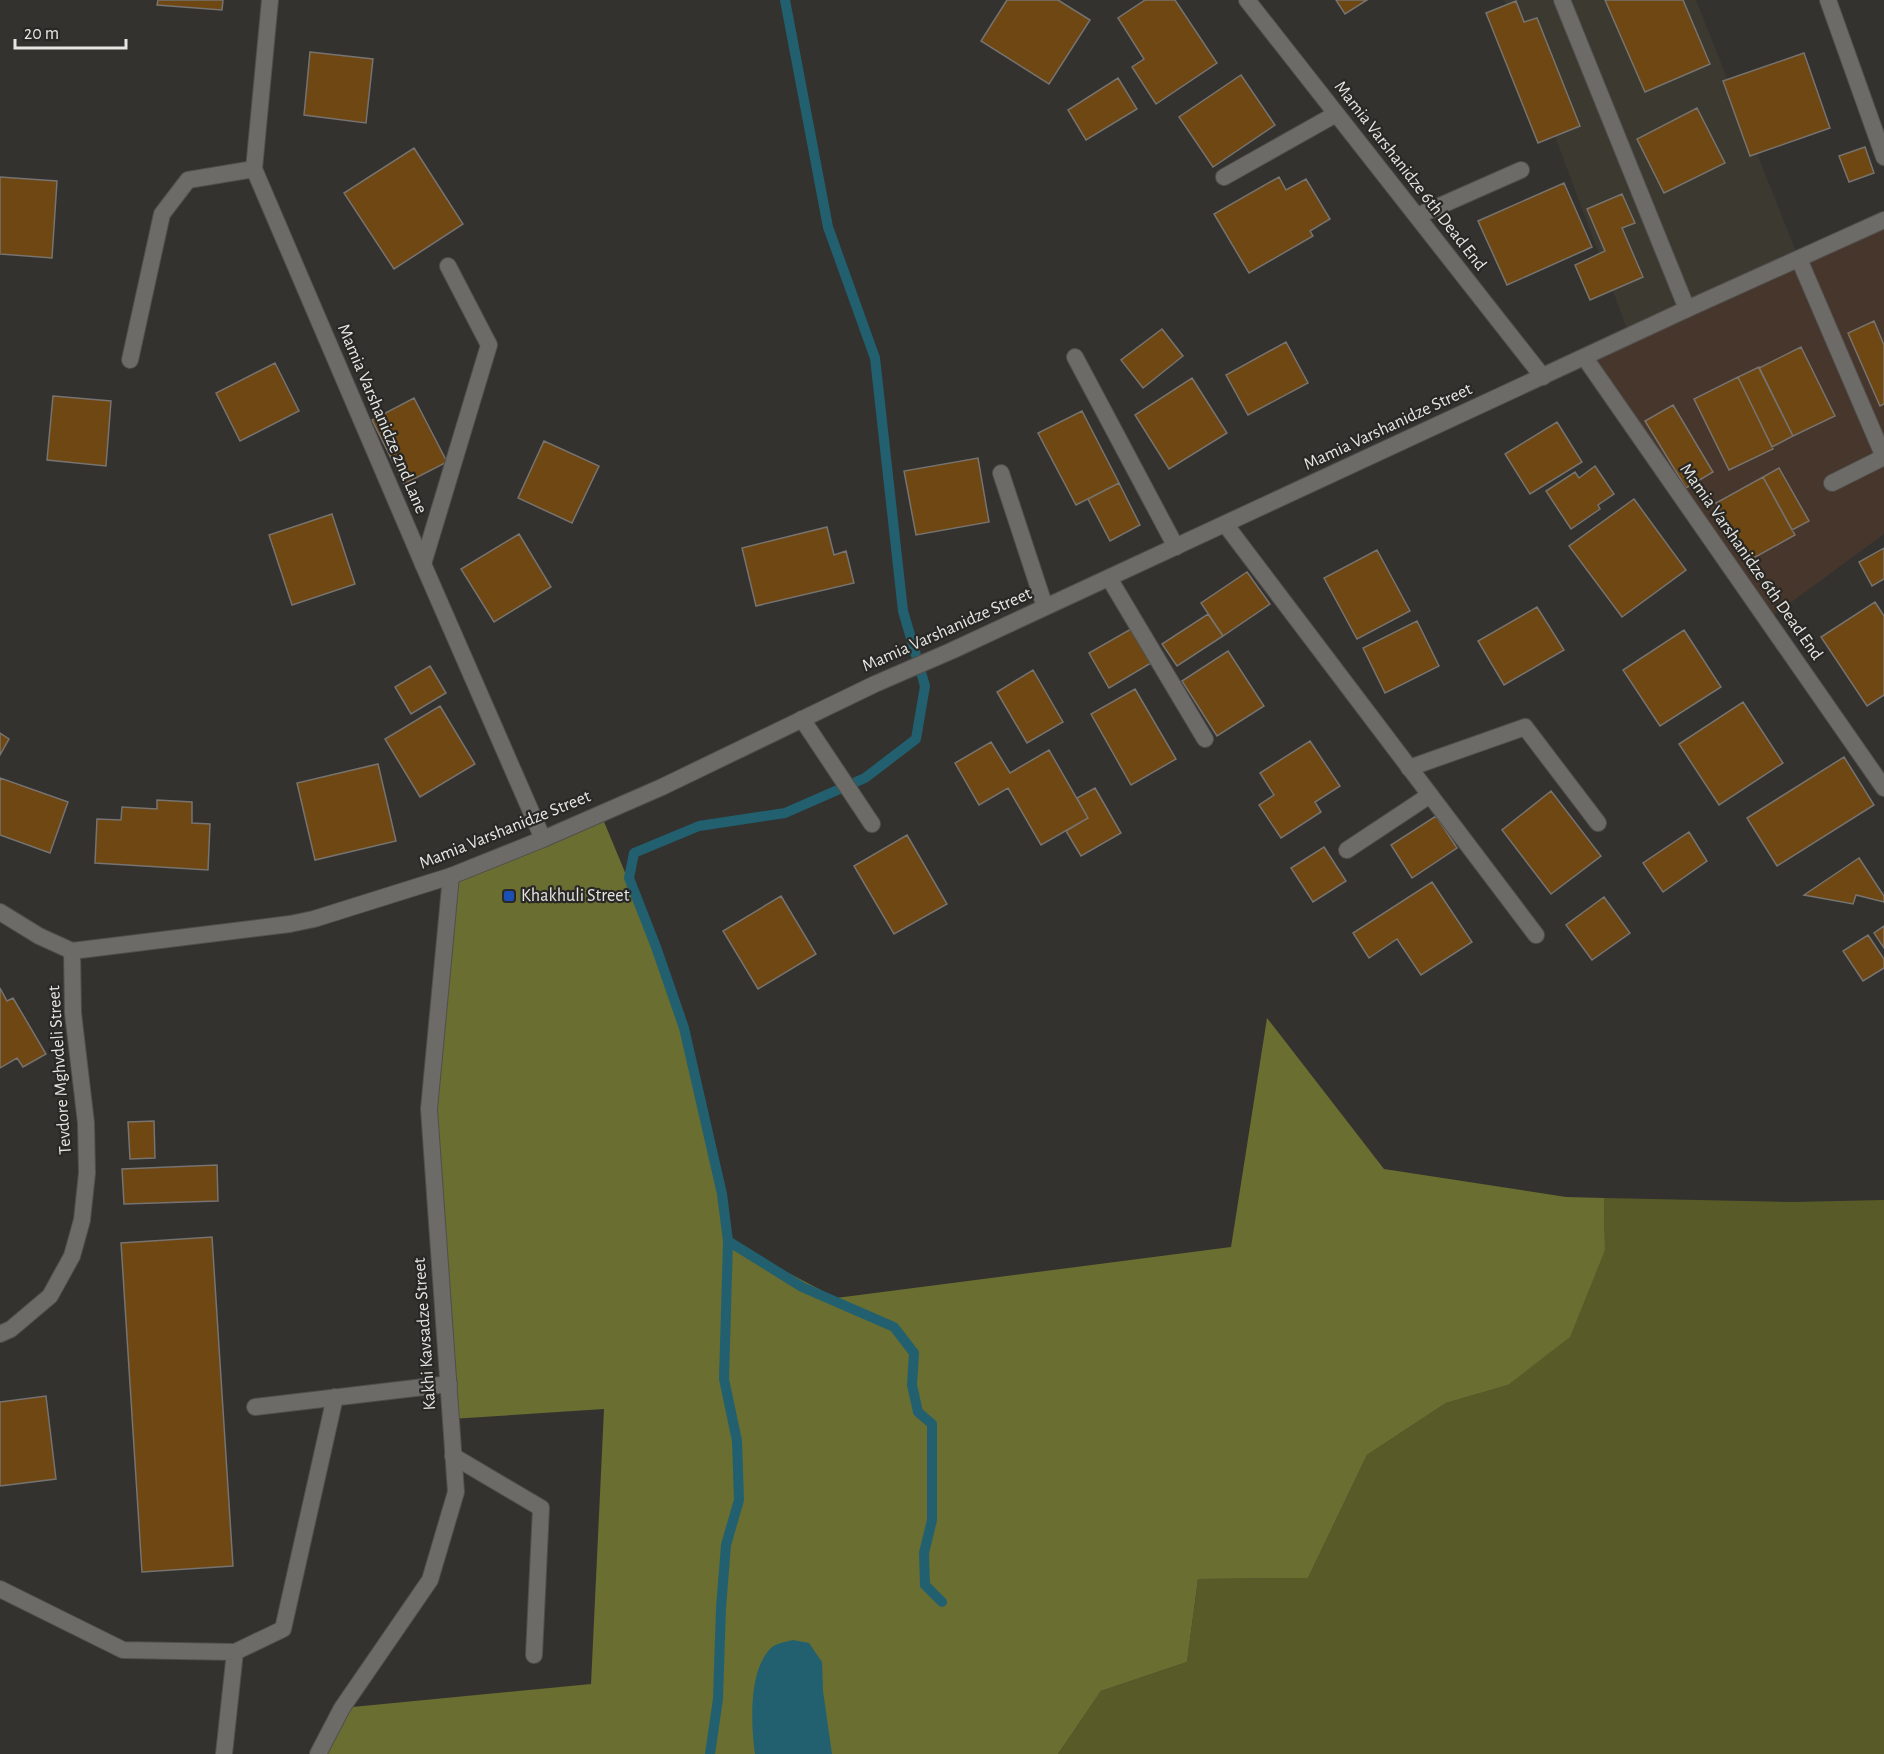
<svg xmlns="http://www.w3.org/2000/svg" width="1884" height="1754" viewBox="0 0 1884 1754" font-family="'Alegreya Sans',sans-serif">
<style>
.commercial{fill:#47362c}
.built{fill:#3b3930}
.green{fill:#585b27}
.forest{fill:#6a6e31}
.water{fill:#226070}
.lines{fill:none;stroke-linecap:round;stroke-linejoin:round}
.stream{stroke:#226070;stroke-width:10}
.building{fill:#6e4713;stroke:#767370;stroke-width:1.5}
.service-casing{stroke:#504f4c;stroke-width:18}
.minor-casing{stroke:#504f4c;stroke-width:18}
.tertiary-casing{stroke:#504f4c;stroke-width:18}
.service{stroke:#6c6b67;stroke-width:16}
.minor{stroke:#6c6b67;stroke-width:16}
.tertiary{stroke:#6c6b67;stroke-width:16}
.transit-dot{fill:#1a4fb4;stroke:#292825;stroke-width:2}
.labels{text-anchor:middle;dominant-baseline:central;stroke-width:4.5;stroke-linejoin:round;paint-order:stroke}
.street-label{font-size:18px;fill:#e6e6e4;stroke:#292825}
.poi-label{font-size:18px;fill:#e6e6e4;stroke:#292825;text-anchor:start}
</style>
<rect width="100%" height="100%" fill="#33322f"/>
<path class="commercial" d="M1884,221V534L1767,620L1585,358Z"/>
<path class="built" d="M1504,0H1696L1799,259L1630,337Z"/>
<path class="green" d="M1604,1198L1793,1202L1884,1200V1754H1058L1101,1691L1187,1662L1198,1579L1308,1578L1367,1455L1446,1403L1508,1385L1605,1250Z"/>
<path class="forest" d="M600,812L656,947L684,1028L722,1194L728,1241L836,1298L1231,1247L1267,1018L1384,1169L1566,1197L1604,1198L1605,1250L1570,1337L1508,1385L1446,1403L1367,1455L1308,1578L1198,1579L1187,1662L1101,1691L1058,1754H318L342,1708L591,1684L604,1409L451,1419L429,1109L451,876Z"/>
<path class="water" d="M793,1640L809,1643L822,1662L823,1691L832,1754H755C751,1725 748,1670 771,1648C776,1643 786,1642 793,1640Z"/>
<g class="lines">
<path class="stream" d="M728,1241L802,1287L894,1327L914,1353L912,1385L918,1412L932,1424V1520L924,1553L925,1585L942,1602
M710,1754L718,1699L721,1608L726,1545L739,1500L737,1441L724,1379L728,1241L722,1194L684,1028L656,947L629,878L634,853L699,826L785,813L865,778L916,739L925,686L903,611L875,358L828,227L785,0"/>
</g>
<path class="building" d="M158,0H223L222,10L157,5Z
M1007,0H1058L1090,20L1049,84L981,41Z
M1145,0H1175L1217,63L1156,104L1132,67L1144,59L1118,18Z
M1336,0H1367L1345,14Z
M1605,0H1683L1710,64L1645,92Z
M1516,1L1524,22L1537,18L1580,126L1538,143L1486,13Z
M310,52L373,59L366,123L304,115Z
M1804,53L1830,128L1750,156L1723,81Z
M1241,75L1275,125L1213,167L1179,117Z
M1118,78L1137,109L1086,140L1068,110Z
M1697,108L1725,163L1664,193L1637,139Z
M1865,147L1874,173L1849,182L1839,156Z
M414,148L463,224L394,269L344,193Z
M0,177L57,181L52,258L0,254Z
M1279,177L1286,190L1306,179L1330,219L1310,231L1313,236L1249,273L1214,214Z
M1564,183L1592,247L1507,285L1478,221Z
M1622,194L1635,223L1622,228L1643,277L1590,300L1575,265L1605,251L1587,209Z
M1874,321L1884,345V404L1880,406L1848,333Z
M1162,329L1183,356L1143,388L1121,360Z
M1286,342L1308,383L1248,415L1226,375Z
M1801,347L1835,416L1793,436L1759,368Z
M275,363L299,411L240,441L216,393Z
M1759,367L1793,436L1772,447L1738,377Z
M1738,377L1773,449L1729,470L1694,399Z
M1192,378L1227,433L1169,469L1135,415Z
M53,396L111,401L106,466L47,460Z
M414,398L447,462L404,484L372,420Z
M1673,405L1713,472L1686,488L1645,421Z
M1082,411L1119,483L1076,505L1038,433Z
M1557,422L1582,462L1530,494L1505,454Z
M544,441L599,466L572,523L518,498Z
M978,458L989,522L916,535L904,471Z
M1595,466L1614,494L1598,505L1600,509L1571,529L1546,491L1575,472L1579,478Z
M1779,468L1809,521L1792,530L1763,477Z
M1763,477L1795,535L1748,561L1716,503Z
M1119,483L1140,525L1110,541L1088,499Z
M1634,499L1686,570L1622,617L1569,546Z
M332,514L355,584L292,605L269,535Z
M827,527L834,555L846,551L854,583L756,606L742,548Z
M519,534L551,587L494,622L461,569Z
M1884,548V579L1872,586L1859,562Z
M1377,550L1410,611L1357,639L1324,578Z
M1247,572L1270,604L1223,636L1201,603Z
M1875,602L1884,616V695L1867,706L1821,637Z
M1537,607L1564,650L1504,685L1478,641Z
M1208,614L1223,636L1177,666L1162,644Z
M1417,621L1439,666L1385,693L1363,648Z
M1131,629L1151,663L1109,688L1089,653Z
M1684,630L1721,687L1660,726L1623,670Z
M1228,651L1264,706L1217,736L1182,681Z
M430,666L446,693L411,714L395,687Z
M1033,670L1063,722L1027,743L997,692Z
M1135,689L1176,759L1131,785L1091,714Z
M1743,702L1783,763L1719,805L1679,744Z
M440,706L475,764L420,797L385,739Z
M0,733L9,739L0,755Z
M1310,741L1340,786L1315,802L1321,812L1281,838L1259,805L1274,795L1260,773Z
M991,742L1010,773L1049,750L1088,818L1041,845L1008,788L979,805L955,763Z
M1844,757L1874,805L1777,866L1747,818Z
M378,764L396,841L315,860L297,783Z
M0,778L68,802L50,853L0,835Z
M1095,788L1121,833L1081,856L1066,831L1088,818L1077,798Z
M1551,791L1601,856L1551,894L1502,830Z
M157,800L192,802V823L210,824L208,870L95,863L97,819L121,820L122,807L157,809Z
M1436,816L1457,848L1412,878L1391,845Z
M1689,832L1707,861L1663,892L1643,863Z
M907,835L947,904L894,934L854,866Z
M1324,847L1346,881L1313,902L1291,868Z
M1859,858L1884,896V902L1856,895L1853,904L1804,895Z
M1432,882L1472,942L1421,975L1397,939L1369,958L1353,933Z
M781,896L816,954L758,989L723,931Z
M1604,897L1630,933L1592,960L1566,925Z
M1884,926V948L1874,933Z
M1868,935L1884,959V968L1863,981L1843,951Z
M0,988L7,1001L13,998L46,1054L23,1067L17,1058L0,1068Z
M154,1121L155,1158L130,1159L128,1122Z
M217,1165L218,1201L124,1204L122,1169Z
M212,1237L233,1566L142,1572L121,1243Z
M46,1396L56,1479L0,1486V1402Z"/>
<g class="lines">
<g class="service-casing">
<path id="service" d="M1562,0L1687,309
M1828,0L1884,157
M1224,177L1336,114
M1417,216L1521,170
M1799,259L1884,457
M1075,357L1176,547
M130,360L162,214L188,180L254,169
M1001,473L1045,607
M1832,483L1884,457
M423,564L489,345L448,266
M1109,578L1205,739
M802,719L872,824
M1409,768L1525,727L1598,823
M1347,850L1430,795
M255,1407L449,1384
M453,1456L541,1508L534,1655
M0,1589L123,1650L235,1652L283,1629L335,1397
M224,1754L235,1652"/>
</g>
<g class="minor-casing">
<path id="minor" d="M270,0L254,169L423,564L543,839
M1247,0L1543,377
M1585,358L1884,788
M1225,524L1536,935
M318,1754L342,1708L430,1580L456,1492L429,1109L451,876"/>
</g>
<g class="tertiary-casing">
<path id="tertiary" d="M0,912L39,936L72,951L290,924L314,919L451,876L543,839L662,787L875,684L951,651L1687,309L1884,220
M0,1334L11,1329L50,1296L72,1256L82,1220L87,1173L86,1123L73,1013L72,951"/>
</g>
<use href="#service" class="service"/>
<use href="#minor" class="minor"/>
<use href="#tertiary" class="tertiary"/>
</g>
<rect class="transit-dot" x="503" y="890" width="12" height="12" rx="3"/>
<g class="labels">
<g class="street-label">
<text transform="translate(1410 176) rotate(52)">Mamia Varshanidze 6th Dead End</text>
<text transform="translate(382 419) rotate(67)">Mamia Varshanidze 2nd Lane</text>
<text transform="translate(1388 427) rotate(-25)">Mamia Varshanidze Street</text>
<text transform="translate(1751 562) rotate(55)">Mamia Varshanidze 6th Dead End</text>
<text transform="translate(947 630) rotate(-24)">Mamia Varshanidze Street</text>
<text transform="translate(505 830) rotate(-22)">Mamia Varshanidze Street</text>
<text transform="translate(60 1070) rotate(-94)">Tevdore Mghvdeli Street</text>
<text transform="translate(425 1334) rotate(-94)">Kakhi Kavsadze Street</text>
</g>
<g class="poi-label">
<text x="521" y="896">Khakhuli Street</text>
</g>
</g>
<path d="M15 39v9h111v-9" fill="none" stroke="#e6e6e4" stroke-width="3"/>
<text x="24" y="39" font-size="18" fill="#e6e6e4" stroke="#292825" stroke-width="4.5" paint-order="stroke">20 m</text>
</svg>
